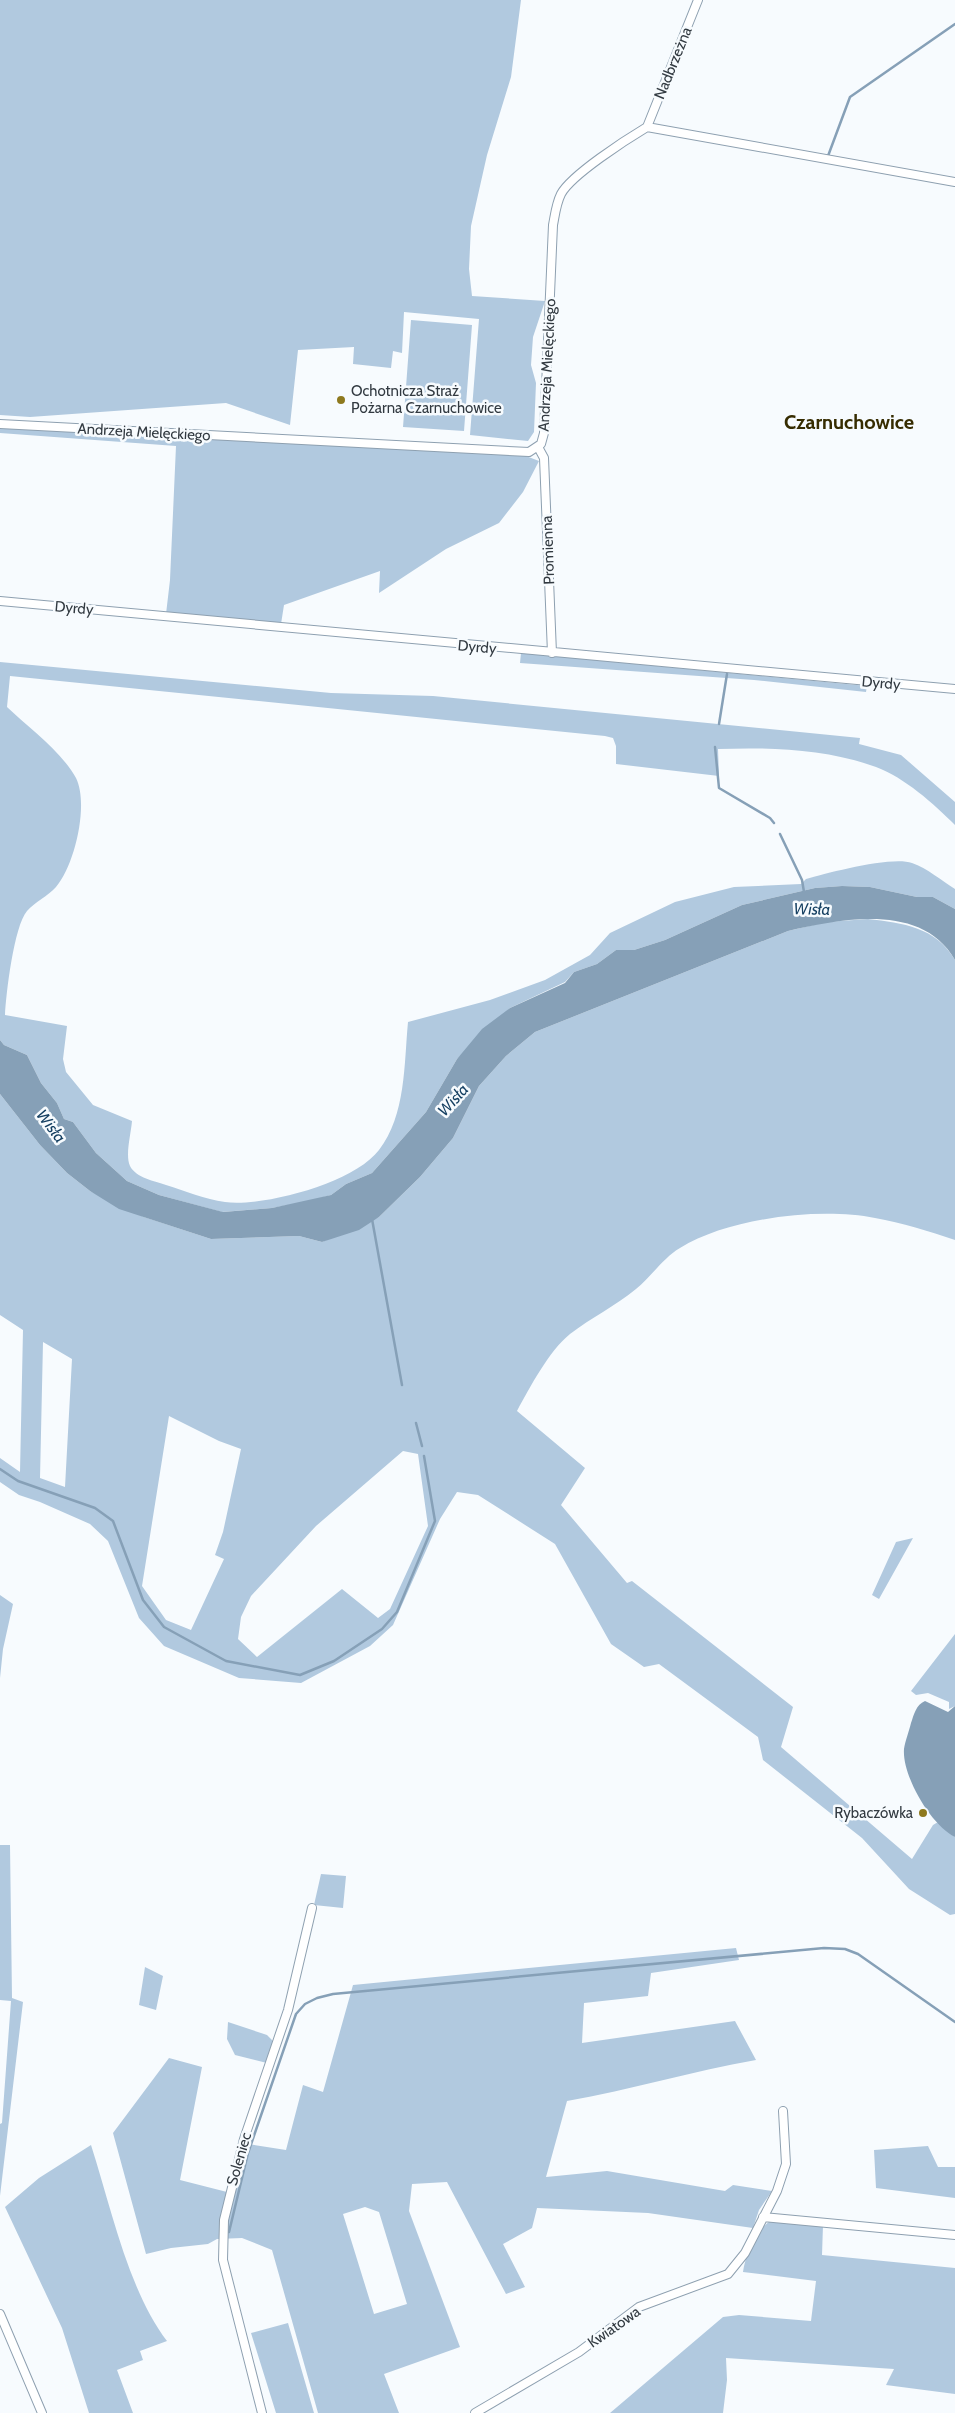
<svg xmlns="http://www.w3.org/2000/svg" width="955" height="2413" viewBox="0 0 955 2413" font-family="Cabin,sans-serif">
<style>
.green{fill:#b1c9df;fill-rule:evenodd}
.water{fill:#86a0b7}
.lines{fill:none;stroke-linecap:round;stroke-linejoin:round}
.stream{stroke:#86a0b7;stroke-width:2.5}
.street-casing{stroke:#8ea0b0;stroke-width:10}
.street{stroke:#fff;stroke-width:8}
.poi-dot{fill:#8e791e;stroke:#f7fbfe;stroke-width:2}
.labels{text-anchor:middle;dominant-baseline:central;stroke-width:5;stroke-linejoin:round;paint-order:stroke}
.street-label{font-size:15px;fill:#323a41;stroke:#f7fbfe}
.poi-label{font-size:15px;fill:#323a41;stroke:#f7fbfe;text-anchor:start}
.water-label{font-size:16px;font-style:italic;fill:#164062;stroke:#f7fbfe}
.district-label{font-size:20px;font-weight:bold;fill:#362c01;stroke:#f7fbfe}
</style>
<rect width="100%" height="100%" fill="#f7fbfe"/>
<path class="green" d="M0,0H521L511,77L487,155L471,226L469,269L472,296L545,301L533,337L531,365L536,383L534,432L528,441L470,435L479,319L404,312L402,353L393,351L391,368L353,364L354,347L298,350L290,425L226,403L30,417L0,415Z
M411,320L472,325L464,431L403,427Z
M0,427L526,456L539,461L523,492L499,523L446,549L379,593L380,571L284,605L281,624L166,614L170,580L176,446L0,433Z
M521,653L867,686L866,692L754,680L520,663Z
M0,662L331,693L433,696L860,738L859,744L901,755L955,802V825C933,803 905,778 876,767C827,749 770,747 718,749L719,776L616,764V746L613,738L605,736L10,676L7,707C28,727 62,752 76,778C89,804 75,865 56,887C48,896 35,902 27,911C14,926 6,994 5,1015L67,1026L63,1059L66,1072L93,1105L132,1121C131,1134 125,1155 130,1166C136,1178 155,1181 166,1185C185,1191 205,1199 225,1202C264,1207 354,1183 379,1150C406,1115 404,1064 408,1022L490,1000L545,980L590,955L610,933L675,902L734,887L801,884L806,879C828,873 891,856 912,863C927,868 942,881 955,889V909L933,897H917L870,887L842,886L815,888L742,905L665,940L634,950H616L597,964L574,972L565,982L510,1008L457,1059L426,1112L372,1173L346,1184L331,1195L310,1201L272,1208L222,1212L159,1195L127,1181L96,1153L73,1122L64,1119L57,1103L41,1083L27,1055L4,1045L0,1040Z
M868,919C903,923 936,927 955,960V1240C929,1231 902,1223 875,1218C819,1207 728,1218 680,1248C663,1258 651,1277 636,1289C615,1306 591,1318 570,1334C549,1351 530,1387 517,1411L585,1468L561,1505L627,1583L632,1581L793,1707L781,1747L912,1859L933,1825L938,1822L955,1837V1914L950,1915L909,1889L862,1838L763,1760L758,1737L659,1664L644,1667L611,1644L555,1544L478,1495L457,1492L440,1519L393,1625L370,1646L301,1683L239,1678L164,1646L139,1618L108,1541L90,1524L40,1502L19,1495L0,1482V1458L20,1472L23,1330L0,1315V1094L40,1145L67,1173L90,1191L144,1217L211,1239L299,1236L322,1242L379,1217L420,1177L453,1138L479,1086L506,1056L535,1032L788,931L826,922ZM43,1342L72,1359L65,1487L40,1478ZM169,1416L219,1441L241,1449L223,1532L215,1555L224,1559L191,1630L166,1620L142,1586ZM403,1451L418,1454L428,1526L390,1609L378,1618L342,1589L257,1657L238,1639L241,1617L251,1596L316,1526Z
M913,1538L879,1599L872,1595L896,1542Z
M0,1595L13,1604L3,1649L0,1678Z
M955,1634V1706L949,1709V1702L928,1693L916,1695L911,1691Z
M0,1845H10L12,1998L23,2002L0,2196V2124L2,2123L11,2001L0,2000Z
M321,1874L346,1876L343,1908L314,1905Z
M736,1948L739,1960L651,1973L648,1996L584,2003L582,2043L735,2021L756,2060C692,2071 631,2090 567,2101L546,2177L607,2171L725,2191L733,2185L772,2191L759,2210L753,2228L648,2213L537,2208L532,2228L503,2244L525,2287L506,2294L447,2182L412,2184L409,2211L460,2347L384,2374L399,2413H318L272,2250L242,2238L217,2239L208,2244L171,2248L146,2254L113,2133L169,2058L202,2067L180,2180L227,2192L232,2174H238L248,2144L286,2150L303,2085L323,2092L353,1985ZM365,2207L379,2212L407,2304L374,2314L343,2214Z
M145,1967L163,1976L156,2010L139,2005Z
M228,2022L267,2035L273,2041L267,2063L235,2055L227,2039Z
M91,2145C111,2207 128,2290 167,2341L140,2351L143,2360L117,2370L133,2413H89L62,2328L5,2207L39,2178Z
M928,2146L938,2167H955V2198L876,2188L874,2150Z
M769,2222L823,2225L822,2255L955,2268V2394L886,2385L894,2369L726,2358L727,2380L723,2413H610L723,2317L739,2315L811,2321L816,2281L743,2272C745,2256 756,2231 769,2222Z
M288,2323L314,2413H276L251,2333Z"/>
<path class="water" d="M842,886L870,887L917,897H933L955,909V960C922,902 841,919 788,931L535,1032L506,1056L479,1086L453,1138L420,1177L379,1217L359,1230L322,1242L299,1236L211,1239L119,1209L90,1191L67,1173L40,1145L0,1094V1040L4,1045L27,1055L41,1083L57,1103L64,1119L73,1122L96,1153L127,1181L159,1195L223,1212L272,1208L331,1195L346,1184L372,1173L426,1112L457,1059L482,1029L510,1008L565,983L574,972L597,964L616,950H634L665,940L742,905L815,888Z
M925,1701L948,1712L955,1706V1837C931,1825 902,1776 904,1749C905,1742 909,1731 911,1723C914,1714 916,1705 925,1701Z"/>
<g class="lines">
<path class="stream" d="M828,156L850,97L955,24
M719,724L727,674
M715,747L719,788L770,818L774,823
M780,834L802,880L804,892
M372,1219L402,1385
M416,1423L422,1446
M0,1469L18,1481L95,1508L113,1521L143,1600L164,1627L226,1661L300,1675L334,1661L382,1629L397,1612L435,1521L424,1456
M229,2232L248,2153L296,2014L305,2004L317,1998L333,1994L824,1948L845,1949L858,1954L955,2022"/>
<g class="street-casing">
<path id="street" d="M647,127L698,0
M0,424L529,452L541,444L544,433L553,225C555,215 556,204 561,194C571,175 627,139 647,127L955,182
M538,447L544,458L552,653
M0,601L955,689
M763,2217L955,2235
M0,2314L42,2413
M262,2413L223,2260L224,2220L244,2139L288,2010L312,1908
M475,2413L579,2352L639,2307L728,2274L745,2253L777,2191L786,2164L783,2111"/>
</g>
<use href="#street" class="street"/>
</g>
<g class="poi-dot">
<circle cx="341" cy="400" r="5"/>
<circle cx="923" cy="1813" r="5"/>
</g>
<g class="labels">
<g class="street-label">
<text transform="translate(673 63) rotate(-68)">Nadbrzeżna</text>
<text transform="translate(547 365) rotate(-87)">Andrzeja Mielęckiego</text>
<text transform="translate(144 432) rotate(3)">Andrzeja Mielęckiego</text>
<text transform="translate(548 550) rotate(-92)">Promienna</text>
<text transform="translate(74 608) rotate(5)">Dyrdy</text>
<text transform="translate(477 647) rotate(5)">Dyrdy</text>
<text transform="translate(881 683) rotate(5)">Dyrdy</text>
<text transform="translate(239 2159) rotate(-74)">Soleniec</text>
<text transform="translate(614 2327) rotate(-35)">Kwiatowa</text>
</g>
<g class="poi-label">
<text x="351" y="391">Ochotnicza Straż<tspan x="351" dy="17">Pożarna Czarnuchowice</tspan></text>
<text x="913" y="1813" text-anchor="end">Rybaczówka</text>
</g>
<g class="water-label">
<text transform="translate(812 909) rotate(1)">Wisła</text>
<text transform="translate(453 1100) rotate(-48)">Wisła</text>
<text transform="translate(51 1126) rotate(53)">Wisła</text>
</g>
<g class="district-label">
<text x="849" y="422">Czarnuchowice</text>
</g>
</g>
</svg>
